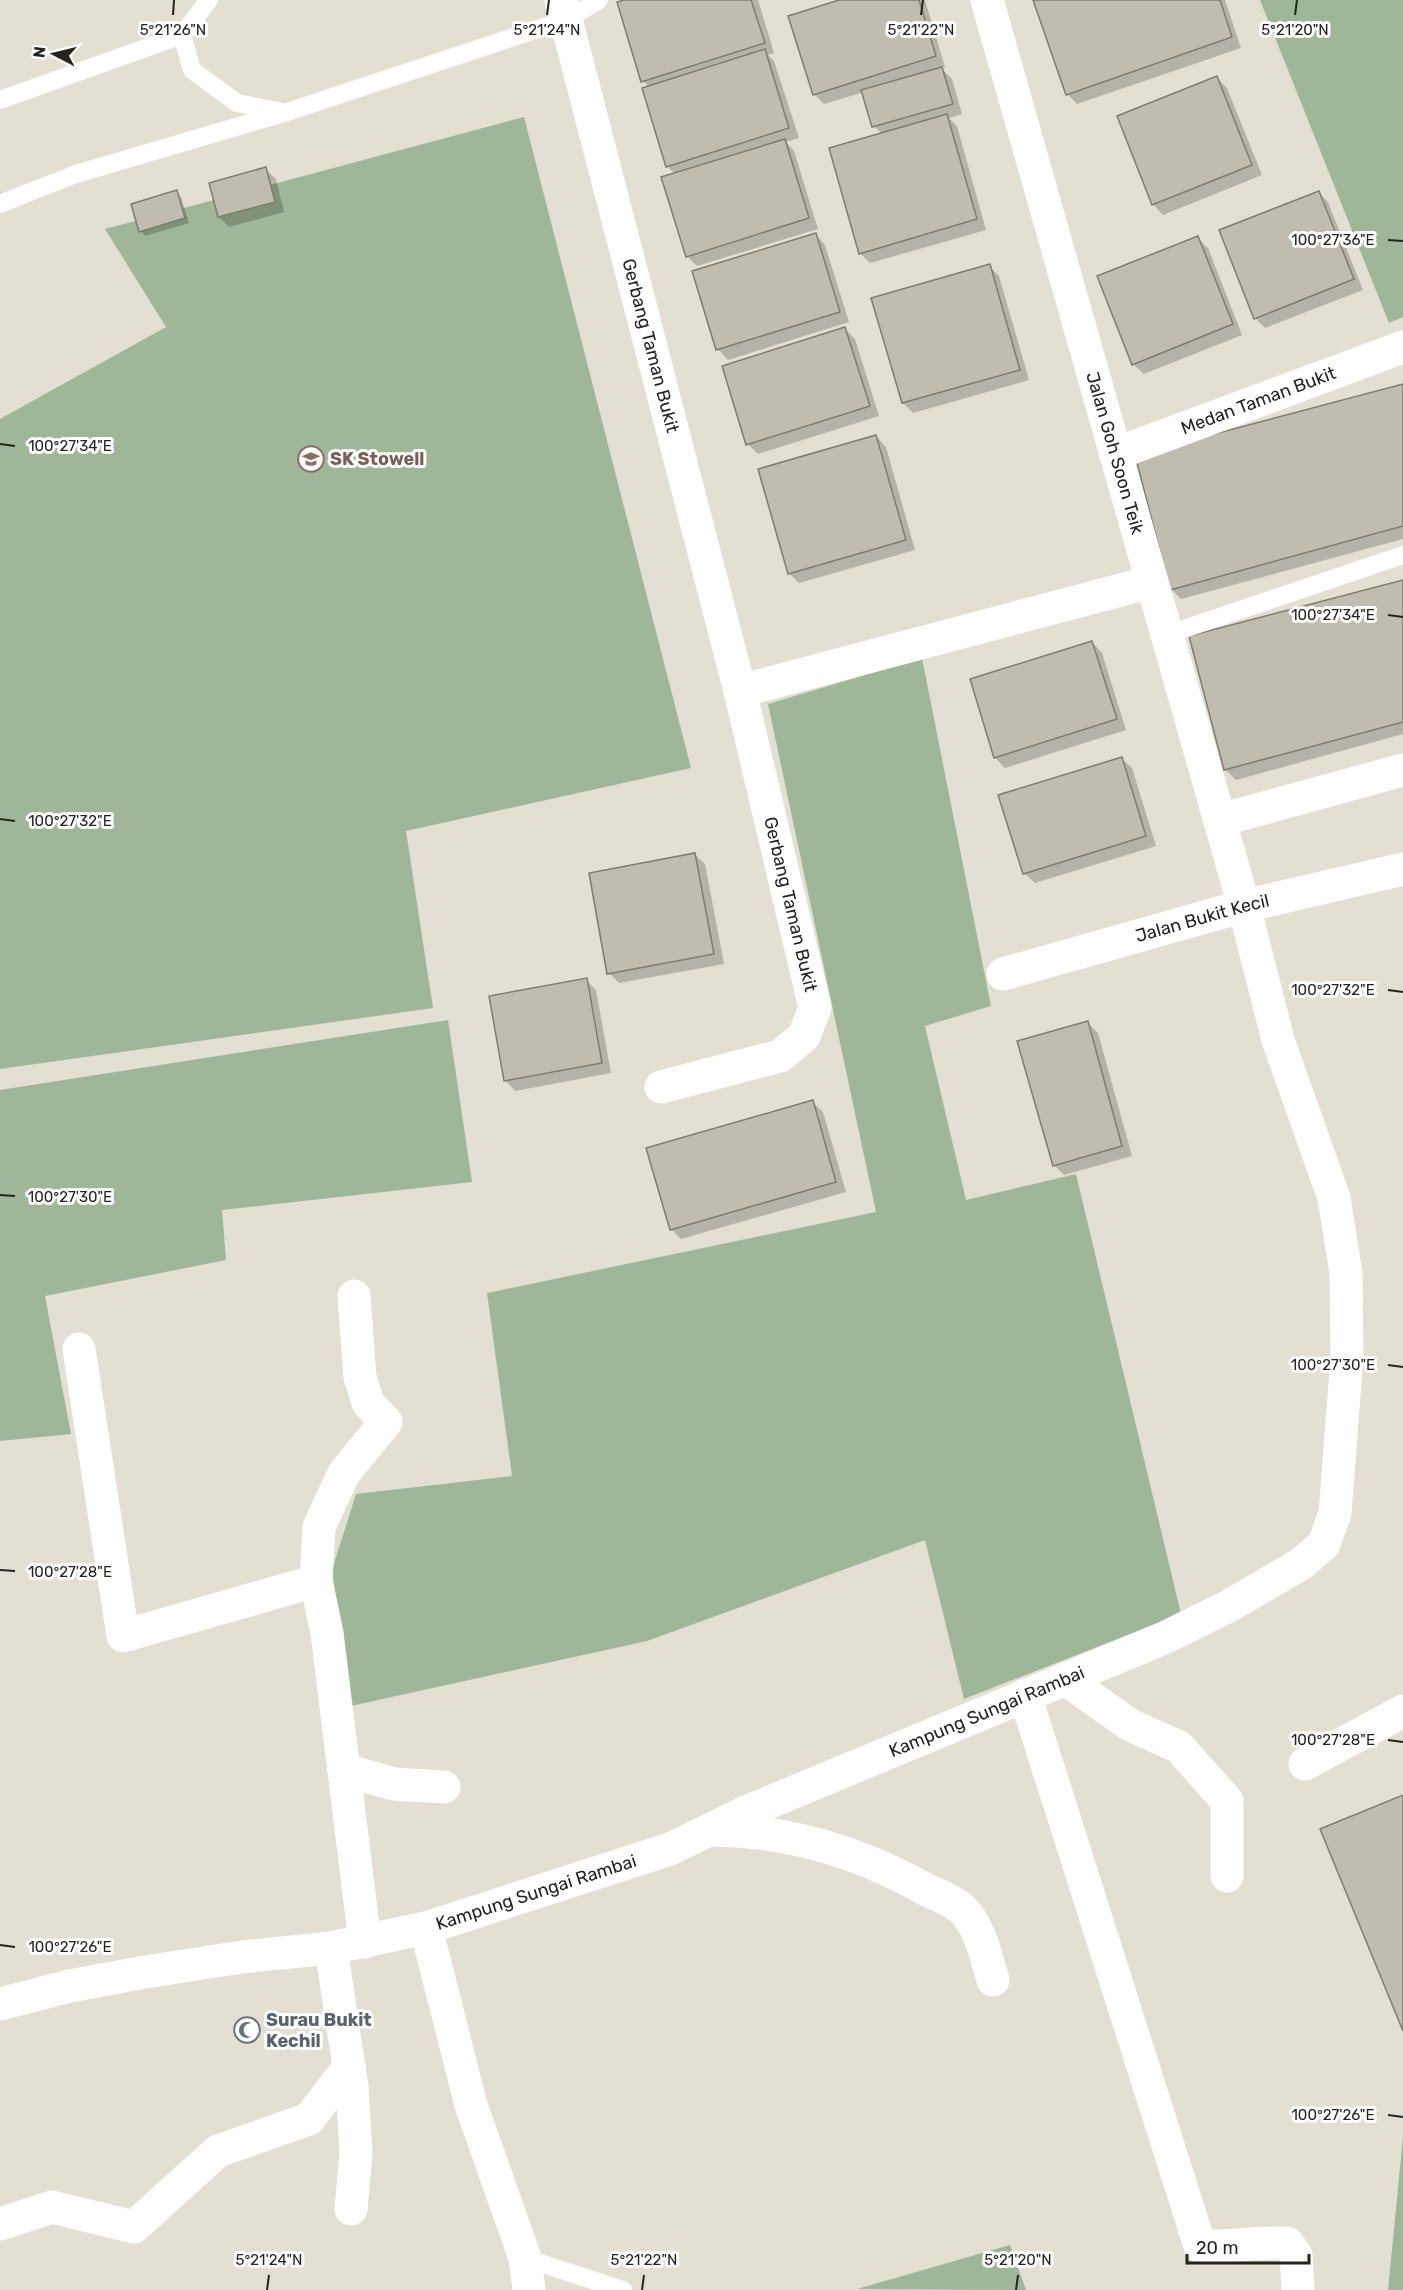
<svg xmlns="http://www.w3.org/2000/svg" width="1403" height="2290" viewBox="0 0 1403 2290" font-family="Rubik,sans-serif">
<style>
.green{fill:#9fb798}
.shadow{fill:#0003}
.building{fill:#c0bdb0;stroke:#7f7c70;stroke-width:1.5}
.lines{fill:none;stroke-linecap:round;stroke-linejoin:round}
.lane{stroke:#fff;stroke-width:18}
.street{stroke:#fff;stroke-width:33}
.ticks{fill:none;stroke:#25241f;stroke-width:2}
.labels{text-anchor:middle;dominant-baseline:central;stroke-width:6;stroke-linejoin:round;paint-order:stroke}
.street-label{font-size:18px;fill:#25241f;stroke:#fff}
.education-label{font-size:18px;font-weight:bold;fill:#785e54;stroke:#fff;text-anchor:start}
.worship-label{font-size:18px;font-weight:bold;fill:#5b616d;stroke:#fff;text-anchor:start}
.ticks-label{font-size:15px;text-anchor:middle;fill:#25241f;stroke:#fff;stroke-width:6;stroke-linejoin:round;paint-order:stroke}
</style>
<rect width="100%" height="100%" fill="#e3dfd2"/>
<path class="green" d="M1260,0H1403V317L1389,323Z
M524,117L691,768L406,831L433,1008L0,1069V419L166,327L105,229Z
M922,658L991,1006L925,1026L966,1200L1076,1174L1181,1614L964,1699L925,1540L647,1641L351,1706L332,1570L356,1494L512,1476L487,1293L876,1212L768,704Z
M448,1020L472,1182L222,1210L226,1260L45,1296L71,1434L0,1441V1090Z
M1403,2137V2290H1388Z
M1010,2245L1026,2290L857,2289Z"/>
<path class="shadow" d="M629,0H758L774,53L768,55L774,61L799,138L786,142L794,151L818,229L697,266L687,256L676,175L667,166L649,87L643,81Z
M844,0H925L945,67L941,68L952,79L962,114L949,118L957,126L986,230L870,263L860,253L882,134L874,126L864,92L824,104L814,94Z
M1035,0H1225L1241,48L1077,104L1067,94Z
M1217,78L1227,88L1262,175L1163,215L1153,204Z
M265,169L276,179L284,212L229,227L219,217Z
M176,192L181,197L189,223L145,236L141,231Z
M1318,192L1328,202L1363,290L1265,328L1255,318Z
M815,234L825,245L849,322L728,360L718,349Z
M1197,238L1208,248L1242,335L1144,374L1133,364Z
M989,266L999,276L1029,380L913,413L903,403Z
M845,329L855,339L879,416L758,454L748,444Z
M1403,386V539L1181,599L1171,589Z
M876,436L886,447L915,550L799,583L789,573Z
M1403,581V734L1236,780L1226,770L1191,637Z
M1092,642L1102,653L1126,730L1005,768L995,758Z
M1121,758L1132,768L1156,846L1035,883L1024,873Z
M694,854L705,864L724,964L619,983L609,973Z
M586,980L596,990L611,1073L515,1091L505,1080Z
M1088,1023L1098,1033L1132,1156L1064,1175L1054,1165Z
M812,1102L823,1112L846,1192L681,1239L671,1229Z"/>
<path class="building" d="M624,0H751L765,43L641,82L617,2Z
M839,0H919L936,56L813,95L788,16Z
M1033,0H1220L1232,37L1066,95Z
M765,49L789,128L666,167L642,88Z
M942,67L953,104L872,127L861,90Z
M1217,76L1252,165L1152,205L1117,116Z
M947,114L977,219L859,254L829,148Z
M785,139L809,218L686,257L661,177Z
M266,167L275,202L218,217L209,183Z
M177,190L185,218L139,232L131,204Z
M1319,191L1354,279L1254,319L1219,230Z
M816,233L840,312L716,350L692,271Z
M1198,236L1233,324L1132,365L1097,276Z
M990,264L1020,370L902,403L871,298Z
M845,327L870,406L746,445L722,366Z
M1403,384V526L1170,590L1135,455Z
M876,435L906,540L788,574L758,469Z
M1403,580V722L1224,770L1189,636Z
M1092,641L1117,719L994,758L970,679Z
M1122,757L1146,836L1023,874L998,795Z
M695,853L714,954L607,974L589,873Z
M587,978L602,1063L504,1081L489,996Z
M1088,1021L1122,1146L1053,1166L1017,1041Z
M813,1100L836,1182L670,1230L646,1148Z
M1403,1795V2031L1320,1829Z"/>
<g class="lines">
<path class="lane" d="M182,35L209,0
M0,100L182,35L192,70L237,103L282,112
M0,204L76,174L287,112L568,19L599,0
M1166,635L1403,555
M525,2258L623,2290"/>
<g class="street">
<path id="s1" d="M561,0L740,691L815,1008L804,1036L780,1056L661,1087"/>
<path id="s2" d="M1115,454L1403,347"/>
<path d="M740,691L1151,582"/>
<path d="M1220,820L1403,770"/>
<path id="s3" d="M1003,974L1244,906L1403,869"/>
<path d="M354,1296L360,1377L368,1403L386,1422L344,1473L319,1527L316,1581L327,1633L365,1942"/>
<path d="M79,1349L123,1636L316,1581"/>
<path d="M1065,1679L1130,1725L1179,1747L1227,1801V1876"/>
<path d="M1025,1695L1200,2246C1230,2247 1258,2242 1287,2243L1296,2255L1298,2290"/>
<path d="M1305,1764L1403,1711"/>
<path d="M344,1770L394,1784L444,1787"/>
<path d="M714,1830C790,1831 859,1852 925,1889C936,1895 953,1900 962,1909C980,1926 986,1957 993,1980"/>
<path d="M426,1928L471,2105L525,2258L529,2290"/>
<path d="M331,1948L352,2087L356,2153L351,2209"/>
<path id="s4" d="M0,2004L70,1986L145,1972L242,1957L331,1948L426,1928L670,1849L746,1812L1164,1638L1229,1606L1301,1564L1324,1544L1335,1513L1347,1357L1346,1273L1334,1198L1278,1040L1244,906L987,0"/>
<path d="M0,2224L52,2207L134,2227L218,2151L309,2119L349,2067"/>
</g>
</g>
<path class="ticks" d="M173,15L174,0M547,15L549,0M921,15L923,0M1295,15L1297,0M1388,240L1403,241M0,444L15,446M1388,615L1403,617M0,819L15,821M1388,990L1403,992M0,1195L15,1196M1388,1365L1403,1367M0,1570L15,1571M1388,1740L1403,1742M0,1945L15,1947M1388,2115L1403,2117M267,2290L269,2275M642,2290L644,2275M1016,2290L1018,2275"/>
<defs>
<g id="school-ring" transform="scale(1.35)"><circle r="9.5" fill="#fff" stroke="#8d6e63" stroke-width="1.5"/><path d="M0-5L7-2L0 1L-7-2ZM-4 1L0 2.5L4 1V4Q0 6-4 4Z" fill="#8d6e63"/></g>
<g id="mosque-ring" transform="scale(1.35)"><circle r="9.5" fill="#fff" stroke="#6b7280" stroke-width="1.5"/><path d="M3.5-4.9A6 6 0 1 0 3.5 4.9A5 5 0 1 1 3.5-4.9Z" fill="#6b7280"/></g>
</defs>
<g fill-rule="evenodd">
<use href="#school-ring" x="311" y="459"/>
<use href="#mosque-ring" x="247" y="2030"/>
</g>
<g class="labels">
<g class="street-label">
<text stroke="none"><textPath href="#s1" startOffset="357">Gerbang Taman Bukit</textPath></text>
<text stroke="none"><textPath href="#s2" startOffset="153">Medan Taman Bukit</textPath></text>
<text transform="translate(1115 453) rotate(74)">Jalan Goh Soon Teik</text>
<text stroke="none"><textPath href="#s1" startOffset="933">Gerbang Taman Bukit</textPath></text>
<text stroke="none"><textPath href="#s3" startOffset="207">Jalan Bukit Kecil</textPath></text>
<text stroke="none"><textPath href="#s4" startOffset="1035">Kampung Sungai Rambai</textPath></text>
<text stroke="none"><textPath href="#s4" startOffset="549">Kampung Sungai Rambai</textPath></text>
</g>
<g class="education-label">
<text x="330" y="459">SK Stowell</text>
</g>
<g class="worship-label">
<text x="266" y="2020">Surau Bukit<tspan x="266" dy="21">Kechil</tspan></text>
</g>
</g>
<g class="ticks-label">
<text x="173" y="35">5°21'26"N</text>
<text x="547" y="35">5°21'24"N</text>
<text x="921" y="35">5°21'22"N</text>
<text x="1295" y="35">5°21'20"N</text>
<text x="1333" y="245">100°27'36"E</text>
<text x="70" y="451">100°27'34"E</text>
<text x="1333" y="620">100°27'34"E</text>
<text x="70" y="826">100°27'32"E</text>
<text x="1333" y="995">100°27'32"E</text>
<text x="70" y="1202">100°27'30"E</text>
<text x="1333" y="1370">100°27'30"E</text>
<text x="70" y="1577">100°27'28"E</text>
<text x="1333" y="1745">100°27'28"E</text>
<text x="70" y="1952">100°27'26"E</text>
<text x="1333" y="2120">100°27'26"E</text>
<text x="269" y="2265">5°21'24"N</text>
<text x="644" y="2265">5°21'22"N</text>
<text x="1018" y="2265">5°21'20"N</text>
</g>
<g transform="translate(54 54) rotate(277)" stroke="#ffffff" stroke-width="4.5" paint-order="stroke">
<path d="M0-4.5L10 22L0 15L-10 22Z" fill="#25241f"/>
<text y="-9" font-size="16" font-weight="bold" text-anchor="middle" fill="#25241f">N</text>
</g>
<path d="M1187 2254v9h122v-9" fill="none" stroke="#25241f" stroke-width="3"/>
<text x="1196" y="2254" font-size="18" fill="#25241f" stroke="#ffffff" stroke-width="4.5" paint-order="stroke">20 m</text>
</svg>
